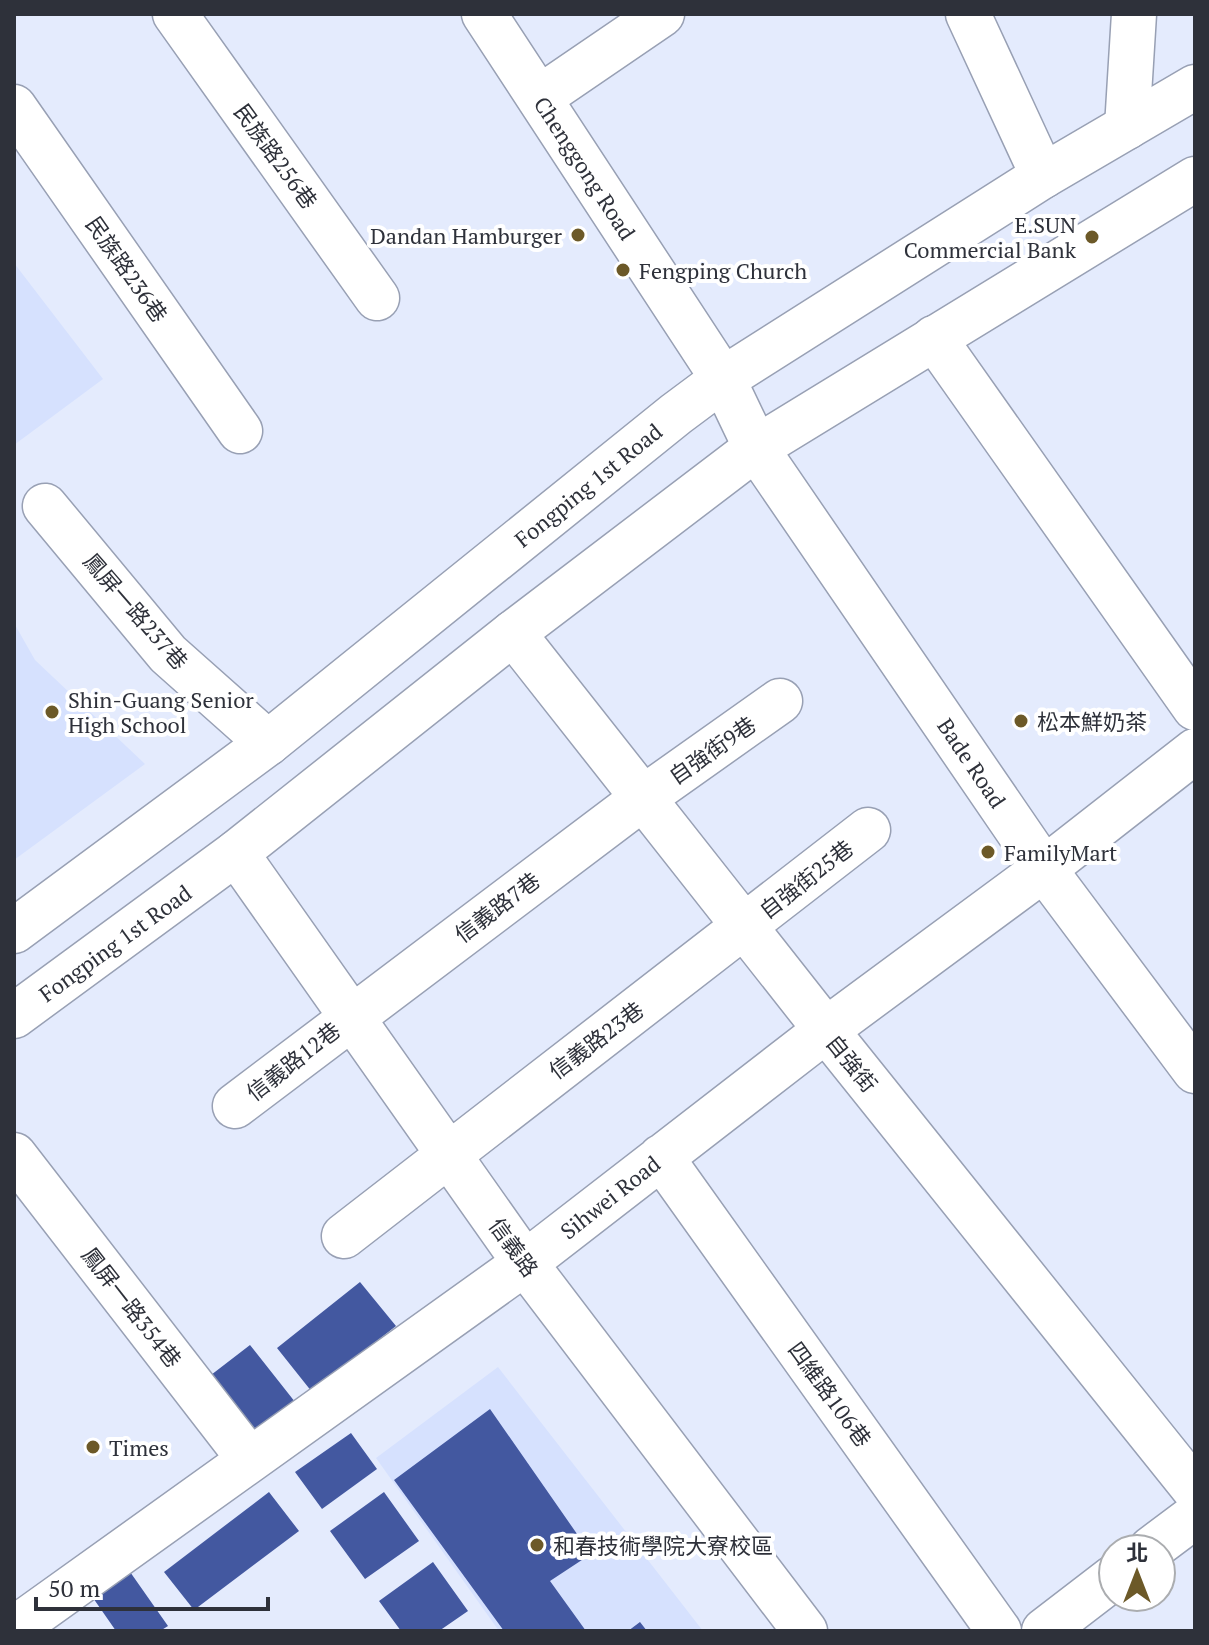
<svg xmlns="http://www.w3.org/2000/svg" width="1209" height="1645" viewBox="0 0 1209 1645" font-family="'PT Serif','Noto Sans TC',serif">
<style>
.built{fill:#d6e1fe}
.building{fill:#4358a0}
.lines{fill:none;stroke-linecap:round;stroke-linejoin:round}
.minor-casing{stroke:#98a0b4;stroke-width:47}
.major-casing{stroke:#98a0b4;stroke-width:47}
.minor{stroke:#fff;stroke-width:44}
.major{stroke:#fff;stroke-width:44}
.poi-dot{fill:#6c5928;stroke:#fff;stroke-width:3}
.labels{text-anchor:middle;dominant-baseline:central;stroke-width:8;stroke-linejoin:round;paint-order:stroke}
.street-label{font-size:22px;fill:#2e313a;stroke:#fff}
.poi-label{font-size:22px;fill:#2e313a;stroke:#fff;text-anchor:start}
</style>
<rect width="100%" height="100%" fill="#e4ebfd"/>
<path class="built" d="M14,263L103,379L14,445Z
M14,623L35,660L145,764L14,860Z
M498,1367L703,1631H499L376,1458Z"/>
<path class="building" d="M360,1282L396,1326L312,1392L277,1348Z
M250,1345L299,1407L259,1438L211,1375Z
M490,1409L591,1554L550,1581L586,1631H504L394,1480Z
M351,1433L377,1469L322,1509L295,1472Z
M269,1492L299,1531L194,1610L164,1572Z
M384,1492L419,1541L365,1579L330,1531Z
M433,1562L468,1611L439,1631H401L379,1601Z
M128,1569L168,1626L160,1631H116L91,1595Z
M640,1622L647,1631H628Z"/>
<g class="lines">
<g class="minor-casing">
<path id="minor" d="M175,14L377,298
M484,14L723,379L756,448L1044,869L1195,1071
M968,14L1043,176
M539,98L662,14
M14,107L240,431
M1127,127L1134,14
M934,338L1195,708
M45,506L168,654L268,743
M513,633L826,1030L1195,1490
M236,853L525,1263L805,1631
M235,1106L643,798L780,701
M14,1155L250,1460
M661,1157L999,1631
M344,1236L868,830
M1151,1549L1195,1516
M14,1629L525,1263L826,1030L1044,869L1195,751
M1044,1631L1113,1578"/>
</g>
<g class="major-casing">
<path id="major" d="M14,931L268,743L676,414L723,379L1043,176L1195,87
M14,1016L236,853L513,633L756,448L1195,179"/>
</g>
<use href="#minor" class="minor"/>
<use href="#major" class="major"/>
</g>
<g class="poi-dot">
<circle cx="578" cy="235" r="8"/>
<circle cx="1092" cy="237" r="8"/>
<circle cx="623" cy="270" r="8"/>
<circle cx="52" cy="712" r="8"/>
<circle cx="1021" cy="721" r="8"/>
<circle cx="988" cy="852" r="8"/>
<circle cx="93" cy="1447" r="8"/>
<circle cx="537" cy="1545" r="8"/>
</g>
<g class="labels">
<g class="street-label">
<text transform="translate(276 156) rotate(54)">民族路256巷</text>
<text transform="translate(585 168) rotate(57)">Chenggong Road</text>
<text transform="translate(127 269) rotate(55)">民族路236巷</text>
<text transform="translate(588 485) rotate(-39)">Fongping 1st Road</text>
<text transform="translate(136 611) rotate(49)">鳳屏一路237巷</text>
<text transform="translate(712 750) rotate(-35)">自強街9巷</text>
<text transform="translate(972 763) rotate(56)">Bade Road</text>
<text transform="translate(806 879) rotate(-38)">自強街25巷</text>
<text transform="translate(497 907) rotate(-37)">信義路7巷</text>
<text transform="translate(115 943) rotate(-36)">Fongping 1st Road</text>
<text transform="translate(596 1040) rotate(-37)">信義路23巷</text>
<text transform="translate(293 1061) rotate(-38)">信義路12巷</text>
<text transform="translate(852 1063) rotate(51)">自強街</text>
<text transform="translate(610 1197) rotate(-38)">Sihwei Road</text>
<text transform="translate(514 1247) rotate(54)">信義路</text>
<text transform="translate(132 1307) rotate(52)">鳳屏一路354巷</text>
<text transform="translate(830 1394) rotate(54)">四維路106巷</text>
</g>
<g class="poi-label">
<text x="1076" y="224" text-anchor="end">E.SUN<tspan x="1076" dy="25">Commercial Bank</tspan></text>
<text x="562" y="235" text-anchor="end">Dandan Hamburger</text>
<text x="639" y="270">Fengping Church</text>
<text x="68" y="699">Shin-Guang Senior<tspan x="68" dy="25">High School</tspan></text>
<text x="1037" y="721">松本鮮奶茶</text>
<text x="1004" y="852">FamilyMart</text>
<text x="109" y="1447">Times</text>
<text x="553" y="1545">和春技術學院大寮校區</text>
</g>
</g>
<rect width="1209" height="1645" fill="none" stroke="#2e313a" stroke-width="32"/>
<g transform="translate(1137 1573)"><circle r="38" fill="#ffffff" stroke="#abadb0" stroke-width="2"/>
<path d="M0-6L14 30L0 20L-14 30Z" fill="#6c5928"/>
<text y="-12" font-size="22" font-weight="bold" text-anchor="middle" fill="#2e313a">北</text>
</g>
<path d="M36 1597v12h232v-12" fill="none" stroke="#2e313a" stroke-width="4"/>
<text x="48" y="1597" font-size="24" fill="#2e313a" stroke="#ffffff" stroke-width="6" paint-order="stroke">50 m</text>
</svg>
